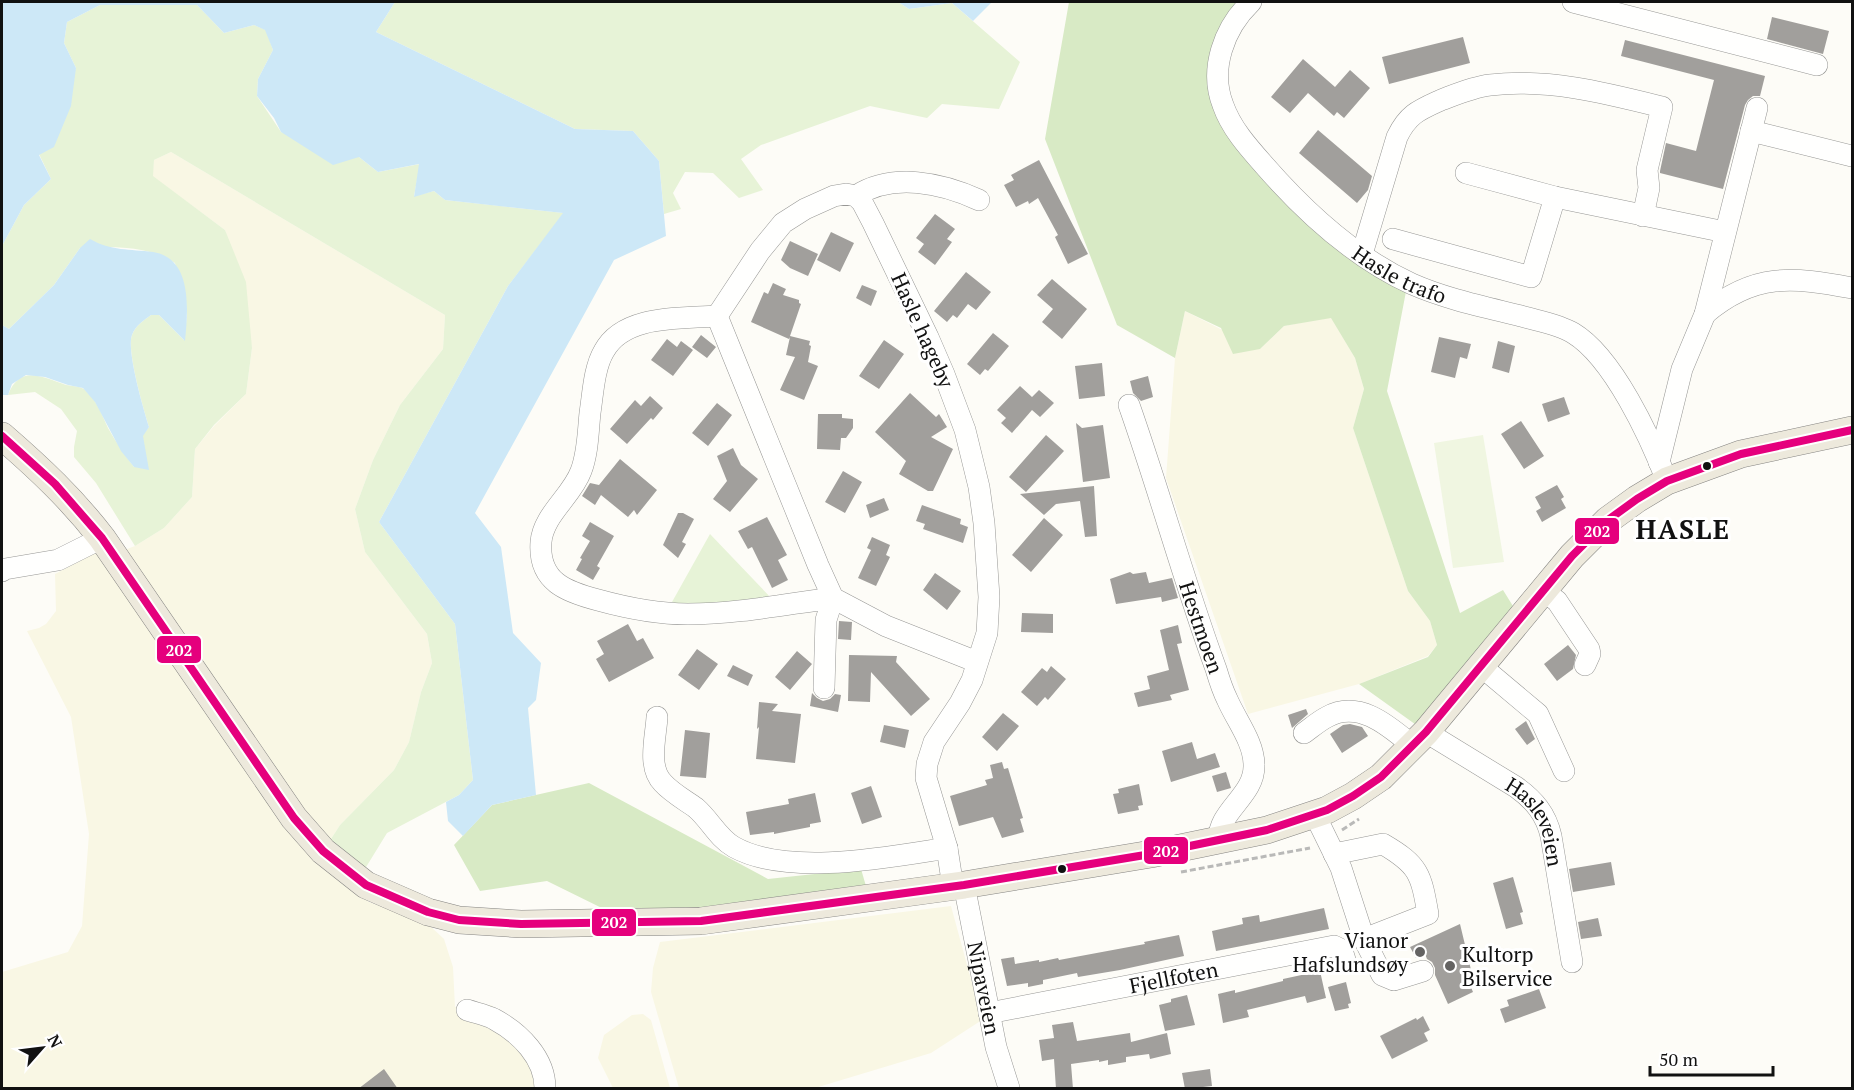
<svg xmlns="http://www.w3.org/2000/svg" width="1854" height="1090" viewBox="0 0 1854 1090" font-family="'PT Serif',serif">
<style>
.farmland{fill:#f9f7e4}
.green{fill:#e7f3d7}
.forest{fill:#d8eac5}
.pitch{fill:#f0f6e1}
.water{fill:#cde8f7}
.building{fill:#a19f9c}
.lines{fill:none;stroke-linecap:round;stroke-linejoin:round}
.minor-casing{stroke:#979795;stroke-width:22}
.major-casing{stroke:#858482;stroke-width:28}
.path{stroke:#b9b9b8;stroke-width:3;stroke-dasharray:6 3;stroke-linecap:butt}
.minor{stroke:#fffffe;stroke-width:21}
.major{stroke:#ede9dc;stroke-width:27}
.bus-1-casing{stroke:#fff;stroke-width:12}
.bus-1{stroke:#e5007d;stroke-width:8}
.bus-dot{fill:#111;stroke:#fff;stroke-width:2}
.poi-dot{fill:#646362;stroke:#fff;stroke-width:2}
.labels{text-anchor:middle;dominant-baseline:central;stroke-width:6;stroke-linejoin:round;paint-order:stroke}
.street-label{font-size:21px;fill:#111;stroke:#fff}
.poi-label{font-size:21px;fill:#111;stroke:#fff;text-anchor:end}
.district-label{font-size:27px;font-weight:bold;letter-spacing:1.5px;fill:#111;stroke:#fff}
.line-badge{stroke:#fff;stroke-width:2}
.badge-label{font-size:16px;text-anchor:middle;font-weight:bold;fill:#fff}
</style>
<rect width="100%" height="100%" fill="#fdfcf7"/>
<path class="farmland" d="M171,152L445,315L443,349L400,405L373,460L355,509L365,552L427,634L432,663L421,692L409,742L394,770L340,825L323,851L318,864L369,902L427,923L444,939L453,967L455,1007L491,1005L538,1049L552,1088H2V972L68,952L82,926L89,834L71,717L27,631L39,628L46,624L56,611L55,574L95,553L114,554L135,546L164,528L192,497L195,449L214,426L246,394L252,348L225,230L152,176L154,160Z
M1185,311L1260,349L1284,326L1331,317L1355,358L1364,389L1353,428L1408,591L1430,621L1437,645L1428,656L1359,684L1248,714L1166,478L1175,358Z
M951,906L982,1020L931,1053L815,1088H679L651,992L653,968L660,942Z
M643,1014L651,1020L670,1088H613L598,1058L604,1035L632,1015Z"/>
<path class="green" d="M395,2H898L909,9L952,3L1020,62L999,109L942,104L927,118L870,106L761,145L741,159L763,190L739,198L713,173L685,172L673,193L681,209L664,214L659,161L633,131L575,129L376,32Z
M100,5H197L224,33L254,25L266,30L273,50L258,79L257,96L281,132L359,157L378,172L420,164L414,196L434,191L445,200L564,213L508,286L379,522L455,624L473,780L459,795L387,833L363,872L329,842L340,825L394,770L409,742L421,692L432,663L427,634L365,552L355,509L373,460L400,405L443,349L445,315L171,152L154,160L153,176L225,230L246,282L252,348L246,394L214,425L195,449L192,497L164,528L135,546L96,483L74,457V447L77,431L61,409L35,392L8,395C20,364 42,377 66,385C71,386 79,386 84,389C96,398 102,415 108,428C116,442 124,454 134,467L146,463L142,436L149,427C144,411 126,349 132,335C135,326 144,320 151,315H159L184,340L187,315L175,263C149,246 111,246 80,248L54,285L9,329L2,325V246L24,205L51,179L39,154L76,68L64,43L67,22Z
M710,534L773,600L683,606L672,602Z"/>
<path class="forest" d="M1069,2H1251L1218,83L1286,191L1408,281L1387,391L1460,613L1503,590L1521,619L1426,732L1359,684L1428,657L1437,645L1430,621L1408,591L1353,428L1364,389L1355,358L1331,318L1284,326L1260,349L1233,354L1221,328L1185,311L1175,358L1117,325L1045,139Z
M589,783L768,879L861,869L868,893L616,915L547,881L480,891L454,845L492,805Z"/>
<path class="pitch" d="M1483,435L1504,562L1453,568L1434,443Z"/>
<path class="water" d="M2,2H395L376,32L575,129L633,131L659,161L666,236L614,260L475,513L501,547L513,633L541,663L536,700L528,708L536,795L492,805L463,836L448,821L446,802L459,795L473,780L455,624L379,522L508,286L563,213L445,200L434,191L414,197L419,164L378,172L359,157L333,165L281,132L274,118L257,96L258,79L273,50L265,30L254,25L224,33L197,5H100L67,22L64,43L76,68L71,106L54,147L39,155L51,179L24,205L2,246Z
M898,2H992L973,21L952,3L909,9Z
M90,239C111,251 130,249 153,252C193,258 188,311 185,341L159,315H151C144,320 135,326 132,335C126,350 144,411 149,427L143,436L149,470L134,467L121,451L95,402L83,388L68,385L45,377L26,375L12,384L8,395H2V325L9,329L54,285L80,248Z"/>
<path class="building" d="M1772,17L1829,31L1823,54L1767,39Z
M1463,37L1470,63L1389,84L1382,57Z
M1625,40L1765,76L1760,96H1753L1748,100L1745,105L1723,189L1660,173V171L1666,143L1696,151L1714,80L1621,56Z
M1303,59L1335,87L1350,70L1370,88L1344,118L1337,112L1334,116L1308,93L1290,113L1271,97Z
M1318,130L1372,176L1368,190L1357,203L1299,153Z
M1039,160L1088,254L1068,264L1055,237L1058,235L1038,198L1029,204L1028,201L1016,207L1004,185L1014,180L1011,175Z
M935,214L955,229L947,239L952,242L935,265L918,252L924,244L916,238Z
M831,232L854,243L840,272L817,260Z
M790,241L818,254L808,276L790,268L781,260Z
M966,272L991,292L976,310L968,304L957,318L953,315L947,322L934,311Z
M1052,279L1087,309L1062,339L1042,322L1053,309L1037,295Z
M773,283L786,289L783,295L799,300V303L801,304L790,336L810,341L809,345L811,346L808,362L818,366L804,400L780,390L795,357L786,355L790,337L789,339L751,322L764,292L768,294Z
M862,285L877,291L871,306L856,298Z
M993,333L1009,346L988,371L985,369L980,375L967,364Z
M701,335L716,347L707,358L692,347Z
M1439,337L1471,344L1467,359L1460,357L1455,378L1431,372Z
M667,339L677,347L681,341L693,350L673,376L651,360Z
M884,340L904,354L879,389L859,376Z
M1498,341L1515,346L1509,373L1492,368Z
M1102,363L1105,396L1079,399L1075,366Z
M1148,376L1153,397L1141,401L1133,393L1130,381Z
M1020,386L1032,397L1039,390L1054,403L1040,417L1032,410L1012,433L1001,423L1006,418L997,410Z
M910,393L936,417L939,414L947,427L931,437L953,449L933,491H928L899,474L906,461L875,432Z
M650,396L663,408L653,420L651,418L627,444L610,429L635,400L641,406Z
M1564,397L1570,414L1548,422L1542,404Z
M717,403L732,415L708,446L692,433Z
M818,414H842V418L853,419V428L846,438H841L840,450L817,449Z
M1521,421L1544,456L1524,469L1501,434Z
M1076,423L1082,428L1103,425L1110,478L1083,482Z
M1046,435L1064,451L1026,492L1009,477Z
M733,448L741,465L758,479L730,512L713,499L727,481L717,456Z
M620,459L657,490L637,515L634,510L628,517L601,495L595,505L582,496L590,483L599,485Z
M843,471L862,482L845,513L825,502Z
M1557,485L1564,497L1561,499L1566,508L1542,522L1536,511L1541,508L1535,497Z
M1094,486L1097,536L1085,537L1080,501L1056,504L1044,515L1020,494Z
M884,498L889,510L870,518L866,505Z
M922,505L961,519L960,524L968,527L963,543L923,529L925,524L916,521Z
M678,513H683L694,519L682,542L686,544L678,558L663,545Z
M767,517L787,555L778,560L788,580L772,588L752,547L748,549L738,531Z
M1044,518L1063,535L1031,572L1012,555Z
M590,522L614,536L597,566L600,568L593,580L576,570L582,559L580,558L590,541L582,536Z
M872,537L890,545L886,555L890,557L876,586L858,578L871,550L867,548Z
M1130,572L1133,574L1146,572L1149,583L1172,578L1178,598L1162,602L1161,597L1116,604L1110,579Z
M935,573L961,591L947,610L923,590Z
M1022,613L1053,614V633L1021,632Z
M839,621L852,622L851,640L838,639Z
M628,624L637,641L643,638L654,658L609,682L596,659L604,654L597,641Z
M1178,625L1182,643L1177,644L1189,690L1170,695L1172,700L1138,707L1134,693L1150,689L1147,676L1169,670L1160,630Z
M1568,645L1576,655L1573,669L1557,681L1544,664Z
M697,649L718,664L699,690L678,675Z
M797,651L812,664L790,690L775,677Z
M849,655L897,656L896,662L930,699L911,716L871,672L870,702L848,701Z
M733,665L753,675L748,686L727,676Z
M1051,666L1066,679L1048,700L1045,697L1037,706L1021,692L1042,668L1047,672Z
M812,693L817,698L823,701L830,699L835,694L841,695L838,712L810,706Z
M759,702L778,704L772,711L801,714L795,763L756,759L759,727L757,729Z
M1306,709L1308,714L1292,728L1288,715Z
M1003,713L1019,726L997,751L982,737Z
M1526,721L1535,739L1527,745L1515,729Z
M1350,724L1362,727L1368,736L1342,753L1330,734L1343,725Z
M884,725L909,730L905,748L880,742Z
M685,730L710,733L706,778L680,776Z
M1192,742L1197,759L1215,753L1220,767L1171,782L1162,751Z
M1002,762L1004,769L1008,768L1023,818L1020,819L1024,832L1002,838L993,817L959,826L950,796L987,785L985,780L993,778L990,765Z
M1226,772L1231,788L1217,792L1212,776Z
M1139,784L1143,805L1138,806L1139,810L1118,814L1113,794L1119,793L1118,789Z
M871,786L882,817L862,824L851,793Z
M815,793L821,822L810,824V827L774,834V832L750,835L746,812L789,804L788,799Z
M1611,862L1615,885L1573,892L1569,869Z
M1513,877L1523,912L1520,913L1523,924L1506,929L1493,883Z
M1324,908L1329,929L1216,951L1212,931L1243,924L1242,918L1259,915L1260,922Z
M1598,918L1602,936L1581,939L1578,922Z
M1460,924L1472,974L1467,978L1473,992L1448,1004L1435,975V968L1432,962L1427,959L1425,954L1416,958L1410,947Z
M1179,935L1184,956L1120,970L1078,977L1077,973L1043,980V984L1028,987V983L1007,986L1001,959L1014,957L1015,964L1039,960V962L1058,958L1059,960L1145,944L1144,942Z
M1320,971L1326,998L1307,1003L1305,996L1288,1000L1247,1010L1249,1017L1223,1023L1218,994L1235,990V993L1283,981V979Z
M1346,982L1351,1003L1348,1004L1349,1008L1335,1011L1328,987Z
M1539,989L1546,1008L1505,1023L1500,1009L1509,1006L1507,1000Z
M1187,995L1195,1025L1165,1031L1159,1005L1171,1002V999Z
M1423,1016L1430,1030L1424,1033L1428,1041L1392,1059L1380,1036L1416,1018L1417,1020Z
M1073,1022L1077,1041L1130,1033L1131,1042L1167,1033L1171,1054L1150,1059L1149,1054L1126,1057V1062L1108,1065V1060L1099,1062V1060L1071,1064L1073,1089H1056L1054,1059L1042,1061L1039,1040L1054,1038L1052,1025Z
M384,1069L398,1089H358Z
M1210,1069L1212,1086L1185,1089L1182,1073Z"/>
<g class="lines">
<g class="minor-casing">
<g id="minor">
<path id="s1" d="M1251,2C1224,28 1209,69 1223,105C1231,128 1248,147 1264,165C1305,212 1355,258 1412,284C1446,299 1485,307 1521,316C1538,321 1558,324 1573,333C1613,357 1650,437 1667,481"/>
<path d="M1573,2L1817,65"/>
<path d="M1751,131L1852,156"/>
<path d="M1466,173L1555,197L1725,232"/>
<path d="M856,196C893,172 942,183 979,200"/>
<path d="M1393,239L1531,277L1555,197"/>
<path d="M1362,254L1397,137C1408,114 1419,110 1441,100C1457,94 1473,87 1490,85C1548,78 1606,93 1662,107L1647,170L1649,188L1643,216"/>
<path d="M1705,314C1754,272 1793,277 1852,288"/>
<path d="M717,316C681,319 624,314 604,351C594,368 593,393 590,413C588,432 588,453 581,471C572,496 543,515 541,542C538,582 567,592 598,600C627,608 658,614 688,614C737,614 786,604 833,598L826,620L824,688"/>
<path id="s2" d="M1129,405C1160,493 1184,582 1216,669C1219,679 1222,689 1227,699C1236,720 1254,742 1254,765C1255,796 1217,811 1219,841"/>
<path d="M1659,462L1682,369L1705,314L1757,108"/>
<path d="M2,571L5,569L58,560L102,538"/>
<path d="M1543,591L1557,601L1589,649L1590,654L1585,665"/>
<path d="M1482,667L1538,714L1564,771"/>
<path d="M657,717C656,737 647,767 663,783C672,793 685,800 696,808C710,820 718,838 734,847C788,877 889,857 947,848"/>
<path id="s3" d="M1426,732L1516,787C1534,800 1546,814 1551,836L1572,962"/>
<path d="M1304,733C1311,728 1319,721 1327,717C1359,699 1389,726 1413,746"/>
<path d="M1315,815L1341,868L1364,939L1382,975L1394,980L1423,971"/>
<path d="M1334,854L1383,844C1419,865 1421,874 1428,914L1364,939"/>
<path id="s4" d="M964,885L996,1047L1009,1088"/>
<path d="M953,887L947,848L926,778L927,764L934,742L960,703L972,680L987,633L989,597L984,523L979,487L965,430L944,374L928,337L873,223L862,202L856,196L846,194L834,196L805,209L783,223L760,251L717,316L818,565L833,598L886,626L977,662"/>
<path d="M467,1010C476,1013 486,1015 494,1019C520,1033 545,1058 545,1088"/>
<path id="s5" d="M989,1013L1334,946L1342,950L1346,963"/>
</g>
</g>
<g class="major-casing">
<path id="major" d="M2,436C39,468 72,499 102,538L294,818L323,851L366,885L428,912L459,920L521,924L701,921L964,885L1151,854L1267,830L1327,810L1353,796L1381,777L1426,732L1572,556L1608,520L1637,499L1667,481L1741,454L1852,430"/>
</g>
<path class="path" d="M1342,830L1359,819
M1181,872L1310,848"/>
<use href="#minor" class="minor"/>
<use href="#major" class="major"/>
<g class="bus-1-casing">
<path id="bus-1" d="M2,436L55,484L102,538L294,818L323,851L366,885L428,912L459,920L521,924L701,921L964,885L1151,854L1267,830L1327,810L1353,796L1381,777L1426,732L1572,556L1608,520L1637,499L1667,481L1741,454L1852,430"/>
</g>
<use href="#bus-1" class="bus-1"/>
</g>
<g class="bus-dot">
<circle cx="1707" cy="466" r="5"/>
<circle cx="1062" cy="869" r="5"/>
</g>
<g class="poi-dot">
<circle cx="1420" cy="952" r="6"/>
<circle cx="1450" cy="966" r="6"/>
</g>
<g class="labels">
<g class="street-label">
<text stroke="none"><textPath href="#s1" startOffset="362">Hasle trafo</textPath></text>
<text transform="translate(923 330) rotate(66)">Hasle hageby</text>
<text stroke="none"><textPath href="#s2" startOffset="234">Hestmoen</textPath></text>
<text stroke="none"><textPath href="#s3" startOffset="147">Hasleveien</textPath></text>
<text stroke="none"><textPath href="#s5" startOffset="188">Fjellfoten</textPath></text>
<text stroke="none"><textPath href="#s4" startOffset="105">Nipaveien</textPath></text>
</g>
<g class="poi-label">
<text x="1408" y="940">Vianor<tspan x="1408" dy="24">Hafslundsøy</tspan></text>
<text x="1462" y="954" text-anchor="start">Kultorp<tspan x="1462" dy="24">Bilservice</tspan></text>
</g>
<g class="district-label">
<text x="1683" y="529">HASLE</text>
</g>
</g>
<g class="line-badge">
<rect x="1574" y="517" width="46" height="28" rx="6" fill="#e5007d"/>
<rect x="156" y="635" width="46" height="29" rx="6" fill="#e5007d"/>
<rect x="1143" y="836" width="46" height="29" rx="6" fill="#e5007d"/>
<rect x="591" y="908" width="46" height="29" rx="6" fill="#e5007d"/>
</g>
<g class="badge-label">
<text x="1597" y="537">202</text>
<text x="179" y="656">202</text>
<text x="1166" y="857">202</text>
<text x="614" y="928">202</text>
</g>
<rect width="1854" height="1090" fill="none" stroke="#111111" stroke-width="6"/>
<g transform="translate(42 1048) rotate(62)" stroke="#ffffff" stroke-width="4.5" paint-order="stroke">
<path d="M0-4.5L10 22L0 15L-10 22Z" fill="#111111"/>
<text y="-9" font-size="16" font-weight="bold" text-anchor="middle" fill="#111111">N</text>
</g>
<path d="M1650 1066v9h123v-9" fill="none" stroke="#111111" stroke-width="3"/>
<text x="1659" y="1066" font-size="18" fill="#111111" stroke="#ffffff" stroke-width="4.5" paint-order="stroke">50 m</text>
</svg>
